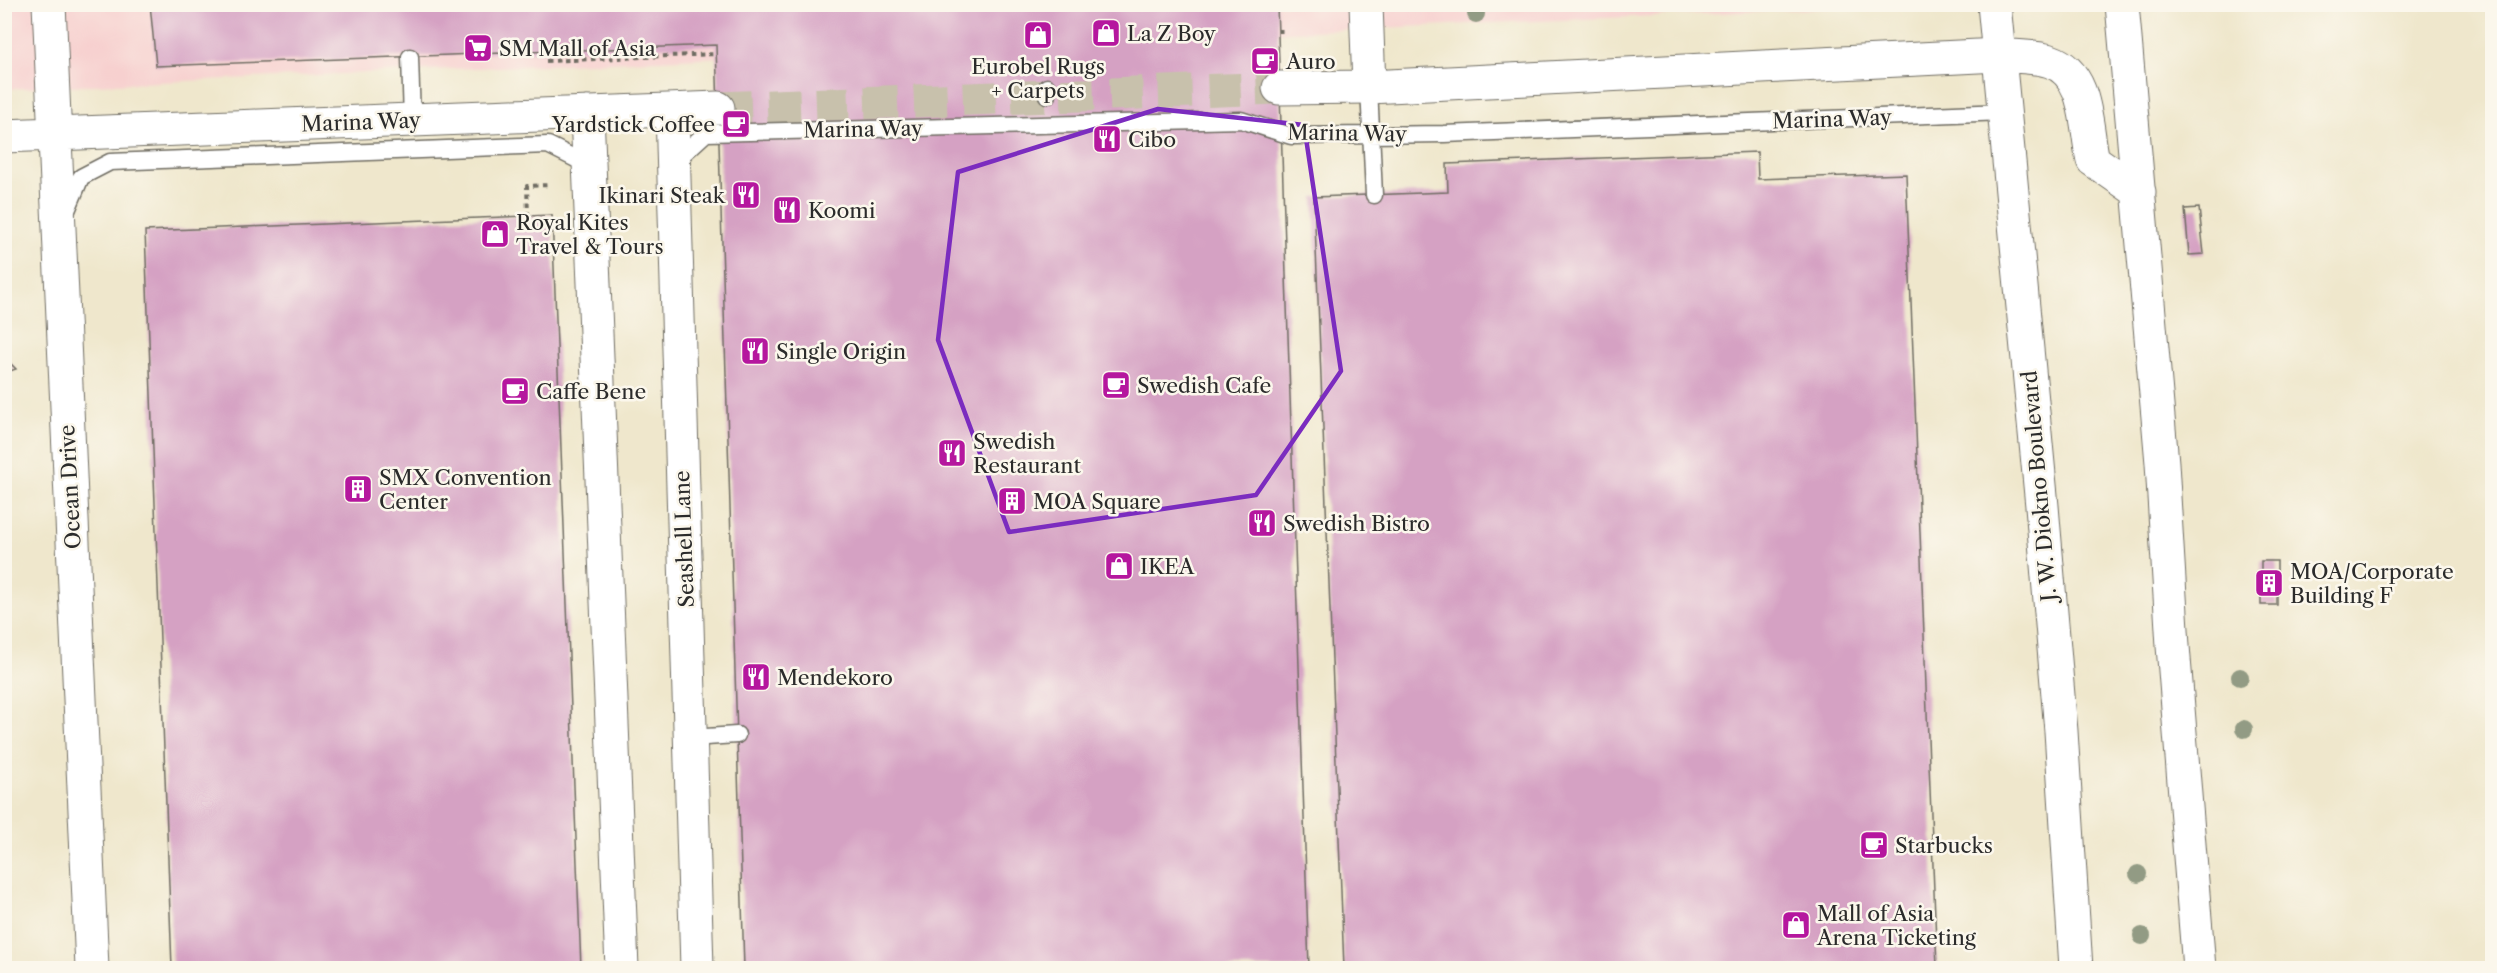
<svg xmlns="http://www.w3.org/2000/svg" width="2497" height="973" viewBox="0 0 2497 973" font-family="'Libre Caslon Text',serif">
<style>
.built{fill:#f7d0cf}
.building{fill:#d5a1c3}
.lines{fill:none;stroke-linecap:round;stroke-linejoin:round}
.minor-tunnel{stroke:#c8c1ac;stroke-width:33;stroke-dasharray:33 16;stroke-linecap:butt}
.service-casing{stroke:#706d63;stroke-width:19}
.minor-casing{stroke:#706d63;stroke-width:35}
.tertiary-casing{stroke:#706d63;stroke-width:35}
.path{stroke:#706d63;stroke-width:4;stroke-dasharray:4.5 4.5;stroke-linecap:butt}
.service{stroke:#fff;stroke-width:16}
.minor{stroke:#fff;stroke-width:33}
.tertiary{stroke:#fff;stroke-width:33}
.tree{fill:#929b84}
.marked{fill:none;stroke:#7b2cbf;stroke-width:4.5;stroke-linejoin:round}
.labels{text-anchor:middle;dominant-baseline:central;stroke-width:5;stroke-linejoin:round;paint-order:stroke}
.poi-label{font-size:21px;fill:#2b2b2b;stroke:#fbf7ec;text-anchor:start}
.street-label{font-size:21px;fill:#2b2b2b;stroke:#fbf7ec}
</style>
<rect width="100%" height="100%" fill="#fbf7ec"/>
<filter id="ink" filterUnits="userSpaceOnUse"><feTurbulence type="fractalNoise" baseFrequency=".0167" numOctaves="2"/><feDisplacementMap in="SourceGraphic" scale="12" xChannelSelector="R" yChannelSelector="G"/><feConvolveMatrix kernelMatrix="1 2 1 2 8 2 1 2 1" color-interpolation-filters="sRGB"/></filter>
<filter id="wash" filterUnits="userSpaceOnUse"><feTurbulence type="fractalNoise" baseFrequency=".008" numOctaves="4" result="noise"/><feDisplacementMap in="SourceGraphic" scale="24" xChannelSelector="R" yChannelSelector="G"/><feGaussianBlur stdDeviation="1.35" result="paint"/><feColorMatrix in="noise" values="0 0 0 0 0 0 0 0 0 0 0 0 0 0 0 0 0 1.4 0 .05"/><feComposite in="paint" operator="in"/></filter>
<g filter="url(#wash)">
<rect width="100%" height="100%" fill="#efe7cc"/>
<path class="built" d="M4,5H1899L5,89Z"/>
<g id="blocks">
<path class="building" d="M150,4H1277L1309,968H744L716,45L156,66Z
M1757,152L1758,179L1906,174L1937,968H1344L1314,197L1448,192L1447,164Z
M2199,208L2204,254L2189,255L2185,209Z
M552,215L581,968H172L145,231Z
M4,357L16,369L4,373Z
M2261,561H2277V605H2261Z"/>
</g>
</g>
<g filter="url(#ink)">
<use href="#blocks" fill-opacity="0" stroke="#706d63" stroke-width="1.5"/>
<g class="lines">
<path class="minor-tunnel" d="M718,108L1279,88"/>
<g class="service-casing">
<path id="service" d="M410,57L412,120
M1047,87V95
M1369,87L1374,195
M676,167L684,153L706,133L1241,120L1291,136L1444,134L2004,112
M65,215L81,177L110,162L548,145L590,166
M690,738L737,735"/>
</g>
<g class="minor-casing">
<path id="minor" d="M49,4L92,968
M1366,4L1369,87
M1279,88L1369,87L1998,55
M672,110L697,968
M587,113L622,968
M4,136L718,108"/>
</g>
<g class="tertiary-casing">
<path id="tertiary" d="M1994,4L2042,506L2061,731L2076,968
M2122,4L2162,463L2173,646L2199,968
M1998,55C2015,57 2035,56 2050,61C2089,74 2085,127 2093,160L2139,192"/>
</g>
<path class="path" d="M1278,31H1287
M546,61L716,54
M528,216L527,186L550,185"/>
<use href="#service" class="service"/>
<use href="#minor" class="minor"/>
<use href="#tertiary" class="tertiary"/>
</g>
<g class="tree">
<circle cx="1476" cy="14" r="9"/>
<circle cx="2240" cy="677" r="9"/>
<circle cx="2244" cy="729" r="9"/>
<circle cx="2138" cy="874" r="9"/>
<circle cx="2142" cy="936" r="9"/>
</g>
</g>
<path class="marked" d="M1158,109L1304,125L1341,371L1256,495L1009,532L938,340L958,172Z"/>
<defs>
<g id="shop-square" transform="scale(1.5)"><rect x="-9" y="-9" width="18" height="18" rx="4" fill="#b5179e" stroke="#fbf7ec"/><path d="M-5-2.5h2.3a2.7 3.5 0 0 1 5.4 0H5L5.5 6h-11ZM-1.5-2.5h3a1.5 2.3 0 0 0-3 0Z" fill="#fff"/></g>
<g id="supermarket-square" transform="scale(1.5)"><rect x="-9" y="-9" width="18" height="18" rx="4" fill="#b5179e" stroke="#fbf7ec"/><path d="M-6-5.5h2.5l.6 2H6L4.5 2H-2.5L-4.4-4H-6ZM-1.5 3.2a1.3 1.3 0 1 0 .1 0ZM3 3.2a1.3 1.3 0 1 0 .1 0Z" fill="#fff"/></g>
<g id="cafe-square" transform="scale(1.5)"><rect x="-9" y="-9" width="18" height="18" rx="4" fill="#b5179e" stroke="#fbf7ec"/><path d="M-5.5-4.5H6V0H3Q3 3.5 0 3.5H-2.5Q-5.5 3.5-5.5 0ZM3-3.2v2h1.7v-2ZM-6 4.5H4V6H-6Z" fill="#fff"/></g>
<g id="restaurant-square" transform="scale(1.5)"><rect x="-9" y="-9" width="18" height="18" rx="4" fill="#b5179e" stroke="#fbf7ec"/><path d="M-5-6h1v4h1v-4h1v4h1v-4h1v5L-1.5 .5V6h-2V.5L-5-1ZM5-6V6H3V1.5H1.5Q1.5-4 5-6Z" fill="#fff"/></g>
<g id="building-square" transform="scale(1.5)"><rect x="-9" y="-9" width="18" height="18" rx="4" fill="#b5179e" stroke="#fbf7ec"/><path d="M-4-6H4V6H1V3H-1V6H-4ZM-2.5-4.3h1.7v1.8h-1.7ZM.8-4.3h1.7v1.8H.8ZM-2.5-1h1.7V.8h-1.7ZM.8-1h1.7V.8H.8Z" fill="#fff"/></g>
</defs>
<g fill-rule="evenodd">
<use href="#shop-square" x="1106" y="33"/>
<use href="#shop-square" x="1038" y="35"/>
<use href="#supermarket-square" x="478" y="48"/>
<use href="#cafe-square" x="1265" y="61"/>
<use href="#cafe-square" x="736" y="124"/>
<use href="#restaurant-square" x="1107" y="139"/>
<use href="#restaurant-square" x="746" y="195"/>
<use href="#restaurant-square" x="787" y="210"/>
<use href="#shop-square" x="495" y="234"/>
<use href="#restaurant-square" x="755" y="351"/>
<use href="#cafe-square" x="1116" y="385"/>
<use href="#cafe-square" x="515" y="391"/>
<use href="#restaurant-square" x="952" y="453"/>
<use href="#building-square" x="358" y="489"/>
<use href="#building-square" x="1012" y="501"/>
<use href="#restaurant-square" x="1262" y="523"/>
<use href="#shop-square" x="1119" y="566"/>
<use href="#building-square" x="2269" y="583"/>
<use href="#restaurant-square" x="756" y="677"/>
<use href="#cafe-square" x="1874" y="845"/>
<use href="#shop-square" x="1796" y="925"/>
</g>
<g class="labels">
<g class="poi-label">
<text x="1127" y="33">La Z Boy</text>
<text x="499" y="48">SM Mall of Asia</text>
<text x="1286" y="61">Auro</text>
<text x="1038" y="66" text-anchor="middle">Eurobel Rugs<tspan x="1038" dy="24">+ Carpets</tspan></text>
<text x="715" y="124" text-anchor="end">Yardstick Coffee</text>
<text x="1128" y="139">Cibo</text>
<text x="725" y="195" text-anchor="end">Ikinari Steak</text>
<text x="808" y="210">Koomi</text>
<text x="516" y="222">Royal Kites<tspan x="516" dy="24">Travel &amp; Tours</tspan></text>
<text x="776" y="351">Single Origin</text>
<text x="1137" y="385">Swedish Cafe</text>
<text x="536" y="391">Caffe Bene</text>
<text x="973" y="441">Swedish<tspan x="973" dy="24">Restaurant</tspan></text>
<text x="379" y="477">SMX Convention<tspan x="379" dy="24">Center</tspan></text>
<text x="1033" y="501">MOA Square</text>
<text x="1283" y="523">Swedish Bistro</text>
<text x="1140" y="566">IKEA</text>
<text x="2290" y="571">MOA/Corporate<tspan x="2290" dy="24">Building F</tspan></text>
<text x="777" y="677">Mendekoro</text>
<text x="1895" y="845">Starbucks</text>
<text x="1817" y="913">Mall of Asia<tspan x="1817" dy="24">Arena Ticketing</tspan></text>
</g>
<g class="street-label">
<text transform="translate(1832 119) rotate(-2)">Marina Way</text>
<text transform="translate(361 122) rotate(-2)">Marina Way</text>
<text transform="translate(863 129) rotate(-1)">Marina Way</text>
<text transform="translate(1347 133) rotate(1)">Marina Way</text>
<text transform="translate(2039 486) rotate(-95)">J. W. Diokno Boulevard</text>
<text transform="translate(70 487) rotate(-93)">Ocean Drive</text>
<text transform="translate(684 539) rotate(-92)">Seashell Lane</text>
</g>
</g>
<rect width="2497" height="973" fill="none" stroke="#fbf7ec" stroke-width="24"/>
</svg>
